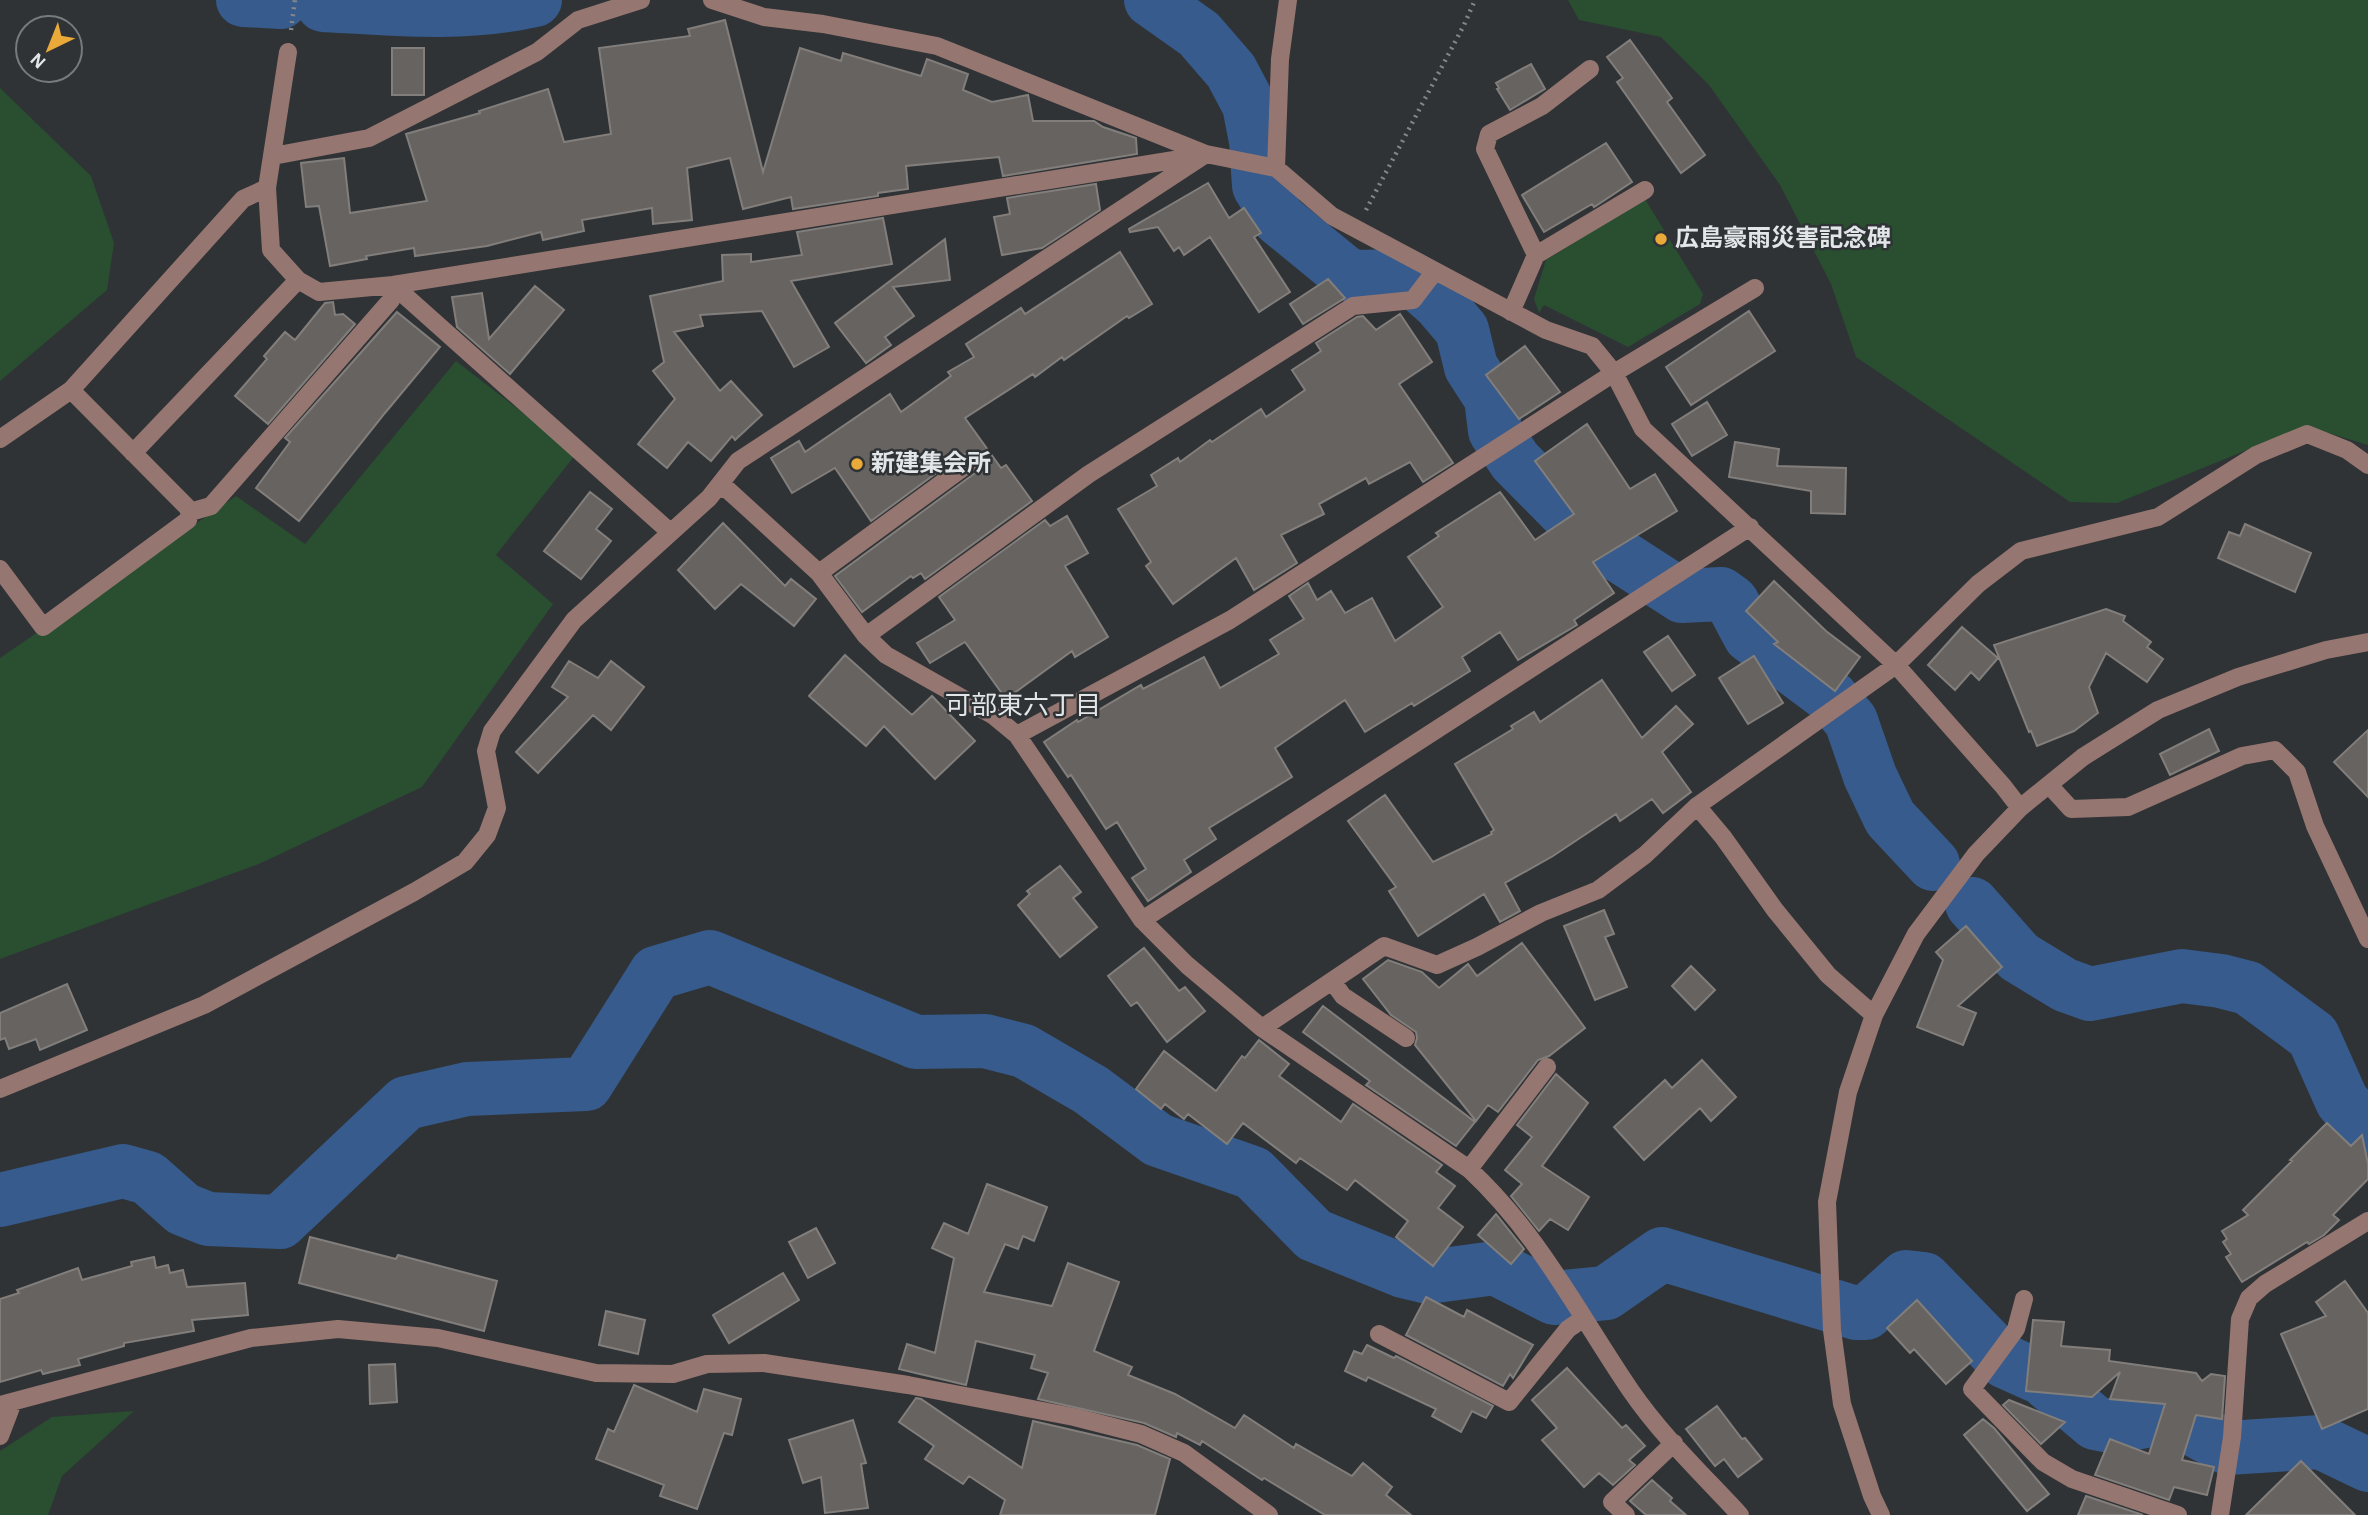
<svg xmlns="http://www.w3.org/2000/svg" width="2368" height="1515" viewBox="0 0 2368 1515" font-family="'Alegreya Sans','Noto Sans JP',sans-serif">
<style>
.green{fill:#294e30}
.lines{fill:none;stroke-linecap:round;stroke-linejoin:round}
.river{stroke:#365b8c;stroke-width:54}
.building{fill:#676360;stroke:#827e7b;stroke-width:2}
.path{stroke:#84878a;stroke-width:4.5;stroke-dasharray:2 5;stroke-linecap:butt}
.minor{stroke:#967671;stroke-width:18}
.poi-dot{fill:#eaaa39;stroke:#2f3336;stroke-width:2.5}
.labels{text-anchor:middle;dominant-baseline:central;stroke-width:5;stroke-linejoin:round;paint-order:stroke}
.poi-label{font-size:24px;font-weight:bold;fill:#e3e6e8;stroke:#2f3336;text-anchor:start}
.neighbourhood-label{font-size:26px;fill:#e3e6e8;stroke:#2f3336}
</style>
<rect width="100%" height="100%" fill="#2f3336"/>
<path class="green" d="M1568,0H2368V445L2306,426L2117,503L2070,502L1856,357L1831,284L1780,185L1709,85L1661,37L1579,20Z
M0,88L91,176L114,243L107,290L0,381Z
M1645,199L1703,294L1700,304L1628,347L1544,305L1539,313L1534,299L1546,260Z
M456,361L576,454L496,555L553,604L422,787L259,864L0,959V658L236,496L305,544Z
M134,1411L62,1476L48,1515H0V1451L52,1417Z"/>
<g class="lines">
<path class="river" d="M243,0L281,2
M1151,0L1199,34L1231,71L1249,105L1256,141L1259,186L1279,219L1345,273L1357,277L1394,276L1412,279L1439,303L1462,330L1471,367L1491,398L1495,431L1515,461L1589,536L1682,596L1721,594L1732,602L1750,636L1831,697L1851,721L1870,776L1890,818L1933,864
M323,5C393,9 465,16 535,0
M1972,904L2019,957L2065,985L2090,994L2182,976L2221,981L2248,988L2313,1036L2342,1101L2362,1124L2368,1136
M0,1200L123,1171L148,1178L183,1209L208,1219L280,1222L406,1103L467,1089L586,1084L656,973L710,957L916,1042L985,1041L1024,1051L1091,1090L1158,1140L1253,1173L1314,1235L1403,1271L1428,1277L1495,1268L1554,1298L1606,1293L1662,1254L1856,1313H1866L1906,1277L1924,1279L2004,1361L2042,1378L2095,1423L2115,1427L2170,1416L2228,1448L2320,1442L2368,1465"/>
</g>
<path class="building" d="M725,20L763,172L800,48L841,61L843,53L921,76L927,59L968,74L963,90L992,102L1028,95L1033,121H1094L1103,127L1136,138L1137,154L1003,176L999,157L906,166L908,189L878,193V196L793,209L791,197L743,209L730,158L687,168L692,220L653,224L652,208L582,220L584,231L543,240L541,232L487,246L415,256L414,248L366,256L367,259L330,266L319,206L306,207L301,163L344,158L350,213L427,201L406,134L480,113L479,111L548,89L564,142L611,134L599,48L690,36L688,29Z
M1630,40L1672,98L1667,102L1705,155L1681,173L1617,82L1623,78L1607,57Z
M392,48H424V95H392Z
M1531,64L1545,89L1510,110L1497,89L1499,88L1496,83Z
M1606,143L1632,182L1594,207L1592,204L1544,232L1522,195Z
M1208,183L1229,218L1244,208L1261,233L1254,237L1290,292L1259,312L1210,237L1184,255L1179,247L1174,251L1158,227L1130,232L1129,229Z
M1096,184L1100,210L1042,248L1002,255L994,217L1010,214L1007,198Z
M883,218L892,264L791,281L829,347L794,367L762,311L700,315L703,326L674,332L720,391L731,381L762,415L735,440L732,436L711,461L688,442L667,468L638,444L675,399L653,371L664,362L650,296L723,281L722,255L751,254V262L802,255L797,232Z
M945,239L950,280L893,287L914,316L885,337L891,345L866,363L835,323Z
M1120,252L1152,304L1129,318L1127,316L1064,360L1062,357L1035,377L1033,374L965,418L1001,468L1006,465L1032,501L925,579L921,573L913,578L911,576L862,612L835,576L975,473L979,468L978,458L972,453L961,455L871,521L835,468L792,493L771,458L799,441L805,452L890,394L901,412L951,376L948,372L974,357L966,344L1021,308L1025,314Z
M1328,279L1345,298L1303,324L1290,304Z
M535,286L564,310L510,374L457,327L452,297L482,293L489,339Z
M333,302L335,315L343,314L355,324L268,424L235,396L267,359L264,356L285,332L295,340L325,303Z
M1749,311L1775,351L1691,405L1666,367Z
M397,312L440,347L385,413L299,521L256,488L290,442L285,438Z
M1400,314L1432,362L1399,384L1453,463L1423,482L1410,462L1369,484L1366,478L1319,504L1324,514L1281,535L1297,563L1254,590L1236,558L1173,604L1146,566L1151,562L1118,509L1157,486L1151,475L1178,458L1180,462L1210,440L1212,442L1261,409L1266,417L1305,390L1292,370L1321,351L1316,343L1357,317L1363,316L1376,330Z
M1525,346L1560,392L1519,419L1486,375Z
M1707,402L1727,435L1692,456L1672,424Z
M1587,424L1630,489L1655,474L1677,511L1593,562L1614,593L1574,620L1577,625L1518,660L1500,632L1462,657L1470,671L1414,706L1412,703L1365,732L1345,700L1275,748L1292,777L1209,828L1216,839L1184,860L1191,872L1148,901L1132,878L1146,869L1117,822L1106,829L1071,775L1068,777L1044,742L1077,720L1078,722L1141,685L1143,689L1204,657L1220,688L1279,654L1270,640L1304,619L1289,596L1308,583L1317,600L1331,591L1345,613L1372,598L1395,641L1443,607L1408,557L1439,536L1436,533L1500,492L1535,540L1574,514L1535,461Z
M1735,442L1779,449L1777,466L1846,468L1845,514L1811,513V491L1729,477Z
M590,492L612,509L596,529L611,541L581,579L544,551Z
M1067,516L1088,553L1065,566L1108,637L1075,657L1072,651L1006,699L965,642L930,663L917,643L955,620L939,597L1045,520L1050,526Z
M723,523L785,586L791,579L816,599L794,626L741,584L715,609L678,570Z
M2245,524L2311,553L2295,592L2218,558L2229,532L2240,536Z
M1774,581L1826,631L1860,657L1835,691L1774,644L1778,642L1746,611Z
M2106,609L2125,616L2123,621L2151,642L2147,647L2163,659L2147,682L2106,653L2089,687L2098,713L2074,731L2037,746L2031,731L2029,732L1994,645Z
M1962,627L1998,658L1979,680L1971,672L1955,690L1928,665Z
M1668,636L1695,675L1672,691L1644,652Z
M845,655L912,715L932,696L975,741L935,779L884,726L866,746L809,696Z
M1754,656L1783,703L1748,724L1719,678Z
M569,661L598,678L611,661L644,687L611,730L593,715L538,773L516,752L568,697L552,687Z
M1602,680L1642,738L1676,706L1693,724L1662,752L1691,792L1663,813L1652,799L1620,821L1616,814L1553,856L1505,883L1520,911L1500,922L1484,894L1418,936L1389,891L1396,887L1348,821L1385,795L1433,862L1492,834L1491,832L1494,830L1455,764L1513,729L1511,726L1534,712L1540,722Z
M2209,729L2219,751L2170,775L2160,754Z
M2368,730V797L2334,762Z
M1060,866L1081,892L1073,898L1097,927L1060,957L1018,905L1030,894L1027,891Z
M1604,910L1614,934L1605,937L1627,987L1595,1000L1564,926Z
M1966,926L2002,967L1958,1006L1976,1013L1963,1045L1917,1027L1943,960L1936,952Z
M1522,943L1585,1028L1549,1056L1538,1060L1498,1112L1488,1105L1476,1121L1415,1045L1417,1038L1416,1032L1391,1015L1363,979L1388,960L1422,972L1439,988L1468,964L1477,976Z
M1144,948L1179,991L1185,987L1205,1011L1167,1042L1137,1002L1131,1006L1108,976Z
M1691,966L1715,990L1695,1010L1672,986Z
M67,984L87,1030L40,1050L36,1039L9,1049L5,1038L0,1040V1013Z
M1323,1006L1475,1122L1456,1146L1366,1085L1370,1081L1303,1032Z
M1259,1040L1289,1064L1279,1076L1341,1122L1353,1104L1442,1165L1436,1172L1455,1186L1438,1208L1463,1227L1433,1266L1396,1237L1408,1221L1355,1180L1347,1190L1300,1158L1296,1163L1243,1123L1227,1144L1188,1114L1184,1119L1165,1104L1161,1109L1136,1089L1164,1051L1216,1091L1242,1056L1245,1058Z
M1702,1060L1736,1097L1711,1121L1700,1108L1644,1160L1614,1127L1665,1080L1672,1088Z
M1556,1074L1588,1103L1542,1166L1589,1197L1568,1230L1550,1219L1539,1231L1511,1196L1522,1184L1505,1170L1532,1137L1517,1125Z
M2327,1123L2351,1146L2362,1135L2368,1164V1179L2333,1215L2339,1220L2324,1235L2309,1244L2307,1242L2242,1282L2226,1257L2231,1254L2223,1242L2227,1239L2222,1231L2248,1215L2243,1210L2292,1161L2290,1160Z
M987,1184L1047,1207L1034,1241L1023,1236L1018,1249L1005,1244L984,1292L1052,1306L1068,1263L1119,1282L1094,1351L1132,1367L1128,1375L1175,1394L1235,1428L1244,1415L1294,1448L1296,1444L1352,1476L1363,1463L1392,1487L1386,1495L1411,1515H1325L1264,1478L1262,1480L1202,1441L1200,1445L1177,1433L1176,1437L1144,1423L1038,1399L1048,1373L1031,1368L1035,1355L976,1341L966,1385L899,1369L907,1344L935,1353L954,1258L932,1248L944,1223L968,1234Z
M1496,1214L1524,1249L1511,1264L1478,1235Z
M816,1228L835,1263L808,1278L789,1242Z
M310,1237L396,1259L398,1255L497,1281L484,1331L299,1283Z
M154,1257L156,1268L168,1265L170,1273L183,1270L187,1287L245,1283L248,1315L192,1320L194,1331L124,1343V1346L78,1359L80,1365L43,1374L41,1370L0,1382V1299L19,1293L17,1290L78,1268L82,1280L132,1266L131,1262Z
M783,1273L799,1300L729,1343L713,1315Z
M2345,1281L2368,1313V1409L2322,1429L2281,1334L2326,1316L2316,1302Z
M1426,1297L1464,1317L1467,1310L1533,1345L1513,1378L1510,1374L1503,1386L1406,1335Z
M1917,1300L1972,1361L1946,1384L1914,1349L1910,1353L1887,1328Z
M606,1311L645,1320L638,1354L599,1345Z
M2033,1320L2064,1322L2061,1346L2110,1350L2109,1361L2196,1373L2202,1381L2211,1374L2225,1376L2222,1419L2196,1415L2182,1460L2214,1467L2207,1495L2174,1487L2169,1500L2095,1475L2110,1439L2149,1454L2165,1404L2110,1399L2120,1372L2092,1397L2026,1391Z
M1367,1345L1394,1358L1396,1356L1493,1406L1486,1418L1472,1411L1461,1432L1432,1416L1436,1409L1368,1377L1366,1381L1345,1371L1354,1351L1362,1354Z
M395,1364L397,1402L370,1404L369,1365Z
M1567,1368L1622,1428L1626,1425L1645,1446L1629,1460L1635,1465L1613,1485L1599,1473L1584,1487L1542,1440L1557,1428L1532,1400Z
M634,1385L697,1412L704,1389L741,1399L732,1435L724,1433L697,1509L660,1496L664,1485L596,1459L608,1429L614,1432Z
M916,1398L921,1399L1022,1468L1033,1421L1137,1445L1170,1459L1155,1515H1000L1005,1500L969,1476L963,1484L925,1459L934,1446L899,1422Z
M2009,1400L2065,1422L2041,1444L2003,1405Z
M1717,1406L1742,1439L1745,1438L1762,1459L1738,1477L1724,1459L1715,1466L1686,1429Z
M1983,1419L1994,1428L2049,1494L2027,1511L1964,1435Z
M853,1420L866,1463L861,1464L868,1508L825,1513L821,1477L803,1483L789,1440Z
M2301,1461L2355,1515H2246Z
M1652,1480L1672,1498L1670,1501L1686,1515H1646L1630,1501Z
M2086,1496L2143,1515H2078Z"/>
<g class="lines">
<path class="path" d="M291,30L295,0
M1366,210L1464,25L1475,0"/>
<path class="minor" d="M712,0L764,17L823,24L937,46L1206,154L1276,168L1332,216L1546,330L1592,346L1614,373L1643,429L1896,665L2003,786L2020,808
M288,52L267,188L271,250L298,280L319,292L393,285L1199,156
M273,156L369,138L537,52L578,20L641,0
M1276,168L1280,59L1288,0
M1536,255L1485,149L1489,134L1542,106L1590,69
M393,285L670,532
M1511,312L1536,255L1645,190
M0,439L71,390L243,199L267,188
M133,453L298,280
M718,488L728,490L819,573L866,636L886,655L994,716L1017,735L1142,920L1187,965L1262,1028L1469,1169C1539,1234 1578,1313 1631,1391C1662,1436 1703,1475 1740,1515
M190,512L211,506L391,300L393,285
M0,569L43,627L188,520L190,512L187,507L71,390
M819,573L968,464
M866,636L1089,474L1353,306L1413,300L1435,271
M1017,735L1230,620L1614,373L1755,288
M2049,785L2071,809L2128,807L2242,756L2275,750L2297,772L2315,826L2368,939
M1697,806L1723,837L1775,910L1828,975L1874,1015
M1142,920L1750,527
M1332,981L1343,996L1406,1038
M1262,1028L1384,946L1437,965L1477,947L1541,913L1598,890L1645,855L1697,806L1896,665L1978,584L2021,551L2158,517L2256,455L2307,434L2347,450L2368,465
M0,1089L204,1005L414,892L465,862L487,835L497,808L486,751L492,731L574,620L709,498L738,461L1206,154
M1469,1169L1547,1067
M2024,1299L2016,1329L1972,1389L2043,1462L2072,1479L2178,1515
M1379,1334L1509,1402L1568,1329L1584,1318
M0,1405L251,1338L338,1329L438,1338L596,1373L673,1374L707,1364L764,1363L908,1385L1074,1417L1141,1434L1184,1453L1269,1515
M0,1436L13,1402
M1626,1515L1612,1502L1674,1443
M1881,1515L1872,1496L1842,1404L1832,1330L1827,1202L1848,1092L1874,1015L1916,934L1976,854L2020,808L2083,757L2158,710L2238,677L2326,650L2368,642
M2220,1515L2232,1437L2240,1319L2249,1298L2265,1284L2368,1221"/>
</g>
<g class="poi-dot">
<circle cx="1661" cy="239" r="7"/>
<circle cx="857" cy="464" r="7"/>
</g>
<g class="labels">
<g class="poi-label">
<text x="1675" y="239">広島豪雨災害記念碑</text>
<text x="871" y="464">新建集会所</text>
</g>
<g class="neighbourhood-label">
<text x="1023" y="706">可部東六丁目</text>
</g>
</g>
<g transform="translate(49 49) rotate(223)"><circle r="33" fill="#2f3336" stroke="#777b7d" stroke-width="2"/>
<path d="M0-5L12 26L0 18L-12 26Z" fill="#eaaa39"/>
<text y="-10" font-size="19" font-weight="bold" text-anchor="middle" fill="#e3e6e8">N</text>
</g>
</svg>
